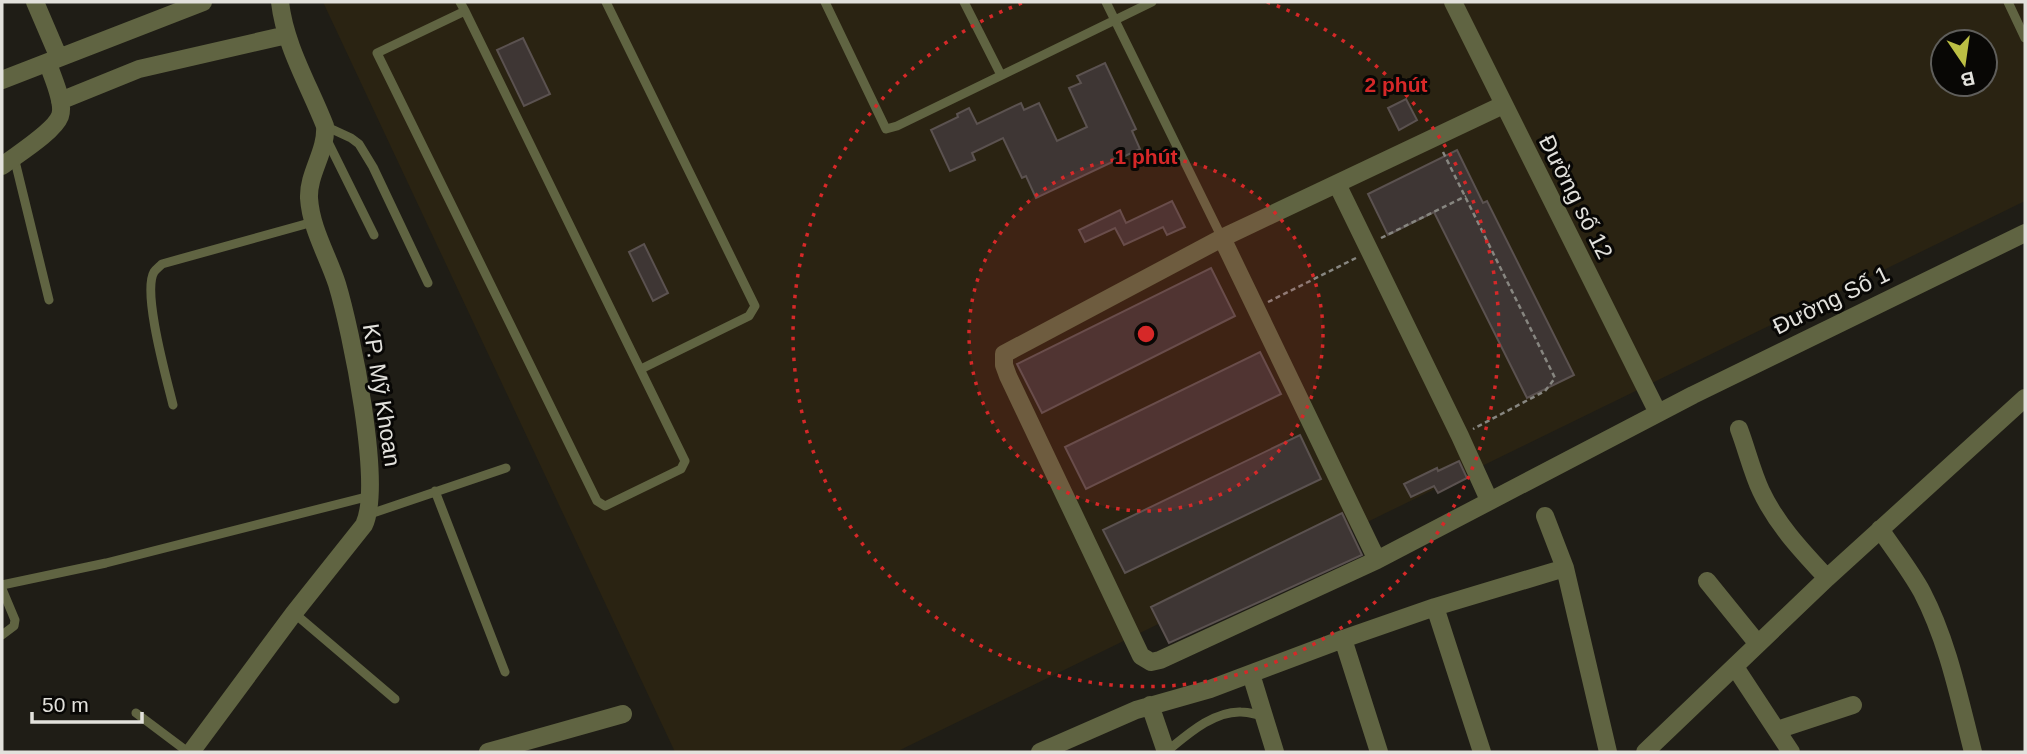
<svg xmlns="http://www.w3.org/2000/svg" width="2027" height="754" viewBox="0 0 2027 754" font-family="Arial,sans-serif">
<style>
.industrial{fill:#2a2312;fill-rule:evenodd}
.building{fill:#3e3634;stroke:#5b5250;stroke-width:2}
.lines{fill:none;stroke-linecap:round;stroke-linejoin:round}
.path{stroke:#878680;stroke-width:2.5;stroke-dasharray:5 3.5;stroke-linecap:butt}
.lane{stroke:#606442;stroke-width:9}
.street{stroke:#606442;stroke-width:18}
.ring{fill:none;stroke:#d62828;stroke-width:3.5;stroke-dasharray:3.5 7}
.labels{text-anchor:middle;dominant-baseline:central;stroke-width:6;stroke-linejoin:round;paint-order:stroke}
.street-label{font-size:23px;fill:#e2e1dc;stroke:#080705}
.centre{fill:#d62828;stroke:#080705;stroke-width:3.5}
.ring-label{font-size:21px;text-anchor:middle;font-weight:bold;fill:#d62828;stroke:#080705;stroke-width:6;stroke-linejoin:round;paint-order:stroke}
</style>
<rect width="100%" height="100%" fill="#1f1d16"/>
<path class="industrial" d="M323,2H2025V201L896,752H675ZM1943,42H1985V84H1943Z"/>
<path class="building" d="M523,38L550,94L524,106L497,50Z
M1105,63L1136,129L1132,131L1140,149L1036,198L1026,176L1022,178L1003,138L972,153L975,160L950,171L931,130L958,117L957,114L969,108L977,124L1021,103L1024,110L1039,103L1057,141L1087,127L1069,88L1081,83L1077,76Z
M1406,99L1417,120L1399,130L1388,108Z
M1457,150L1483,203L1487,201L1574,375L1527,398L1434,212L1388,235L1368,194Z
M1172,201L1185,227L1167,235L1163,227L1124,245L1115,228L1085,242L1079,230L1120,210L1126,223Z
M644,244L668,293L653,301L629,252Z
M1211,268L1235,316L1042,413L1017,364Z
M1260,352L1281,394L1086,489L1065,447Z
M1300,435L1321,479L1125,573L1103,530Z
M1459,461L1467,478L1438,493L1434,486L1411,497L1404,484L1437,468L1438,471Z
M1342,513L1362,555L1169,643L1151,607Z"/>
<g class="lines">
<path class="path" d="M1443,152L1555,378L1545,391L1473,429
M1381,238L1466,196
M1268,302L1356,258"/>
<path class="lane" d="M460,2L465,11L685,461L681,469L605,506L597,501L377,53L465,11
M606,2L755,306L749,316L641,369
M825,2L886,129L897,126L1152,2
M964,2L1001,75
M1106,2L1222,238
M2008,2L2025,38
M325,126L351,138L359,144L373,167L428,283
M327,140L374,235
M14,157L49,300
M173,405C167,380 142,292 154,272C156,269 159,267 162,264L313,222
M435,491L505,672
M370,514L506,468
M2,585L106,563L370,496
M2,589L15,620L14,626L2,635
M294,613L395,699
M136,713L188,752
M1166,752C1187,735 1213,711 1241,712C1249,712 1257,715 1264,716"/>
<path class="street" d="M35,2L59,58
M1453,2L1658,413
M2,80L203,2
M60,101L139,69L287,35
M1503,105L1222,238L1004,354V365L1008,376L1141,656L1151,662L1160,660L1377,560L1693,395L2025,233
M2,166C16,155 54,132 60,116C65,102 52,77 48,63
M1337,184L1460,436L1489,500
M1222,238L1377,560
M1739,429C1747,450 1752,472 1761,491C1777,525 1802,551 1827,578
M1545,516L1565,568L1608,752
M1880,529C1894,550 1910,570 1922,592C1948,642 1959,698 1973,752
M1707,581L1758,644
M1435,607L1482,752
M1343,639L1379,752
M1735,667L1791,752
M1251,674L1275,752
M1150,705L1166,752
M1777,730L1853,705
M191,752L294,613L364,525C383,485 351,330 337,284C328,256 311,229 309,198C308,173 327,151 325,126C309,85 285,46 280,2
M488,752L623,714
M1040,752L1136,710L1210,689L1343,639L1435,607L1565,568
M1645,752L1827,578L2025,398"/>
</g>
<circle cx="1146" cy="334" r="177" fill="#d62828" fill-opacity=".12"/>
<g class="ring">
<circle cx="1146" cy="334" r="177"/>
<path d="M1267 2A353 353 0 1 1 1025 2"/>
</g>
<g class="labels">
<g class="street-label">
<text transform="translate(1576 197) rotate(63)">Đường số 12</text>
<text transform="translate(1831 300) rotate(-26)">Đường Số 1</text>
<text transform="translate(382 395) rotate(81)">KP. Mỹ Khoan</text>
</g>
</g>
<circle cx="1146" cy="334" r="10" class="centre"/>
<g class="ring-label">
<text x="1396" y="92">2 phút</text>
<text x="1146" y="164">1 phút</text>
</g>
<rect width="2027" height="754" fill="none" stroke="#e2e1dc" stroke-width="7"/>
<g transform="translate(1964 63) rotate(167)"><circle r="33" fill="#080705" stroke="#5f5e5b" stroke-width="2"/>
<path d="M0-5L12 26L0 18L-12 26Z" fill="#bcbf44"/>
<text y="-10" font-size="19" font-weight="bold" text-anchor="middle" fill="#e2e1dc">B</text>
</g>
<path d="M32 712v10h110v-10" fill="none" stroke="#e2e1dc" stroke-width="3.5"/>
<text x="42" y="712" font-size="21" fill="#e2e1dc" stroke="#080705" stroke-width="5" paint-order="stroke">50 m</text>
</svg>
